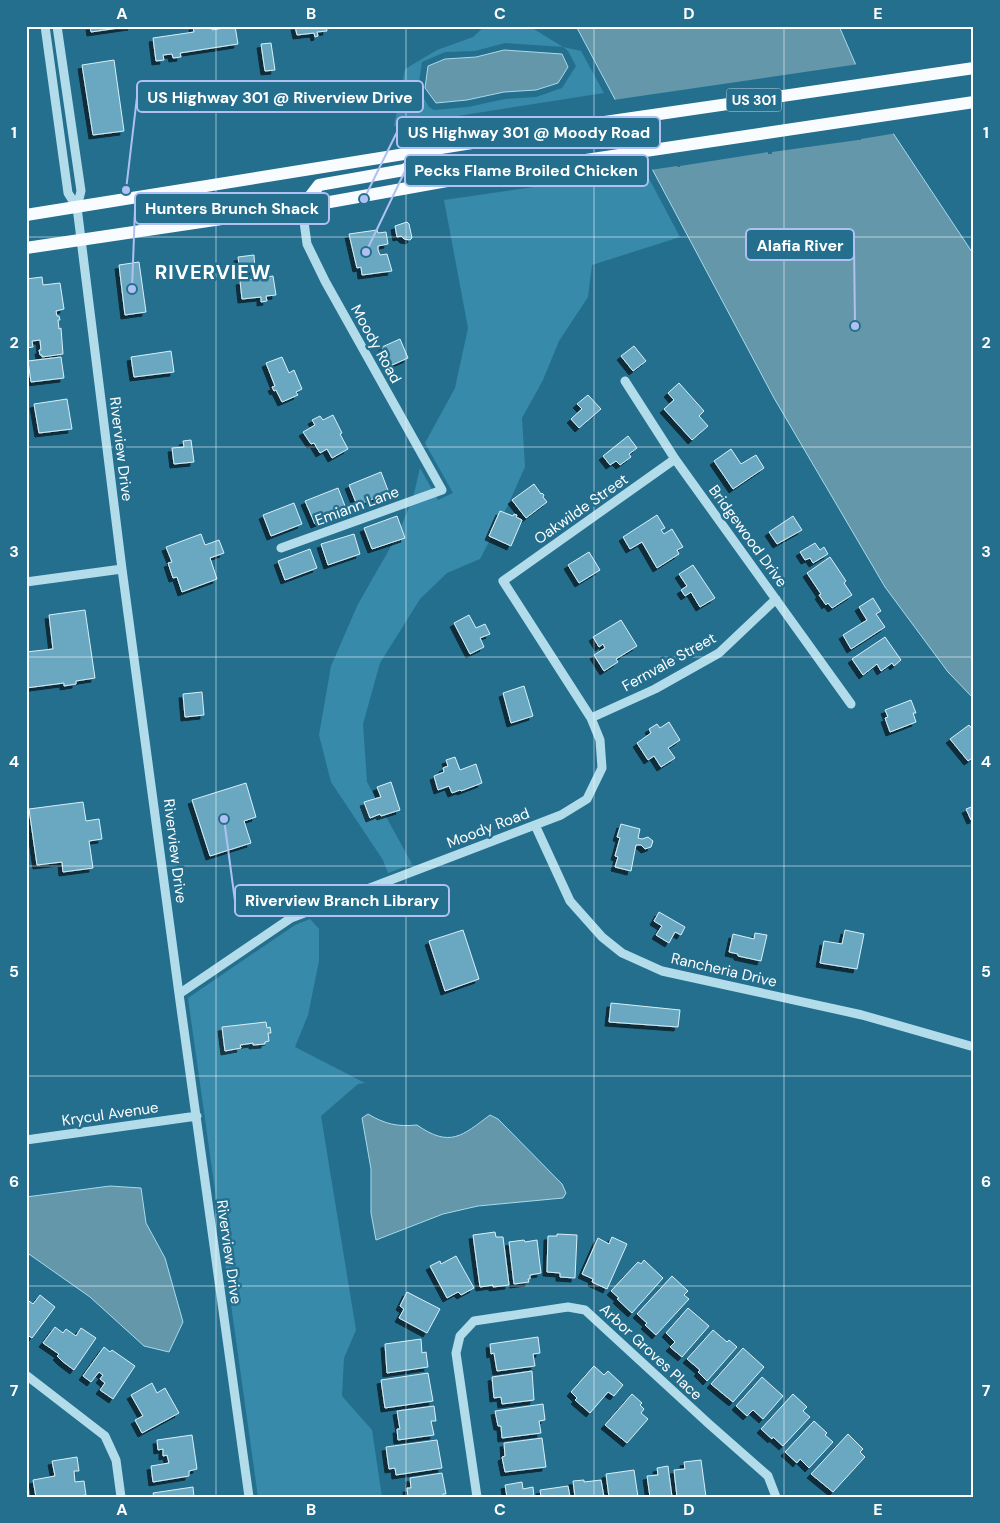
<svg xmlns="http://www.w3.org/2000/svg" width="1000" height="1523" viewBox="0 0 1000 1523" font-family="'DM Sans',sans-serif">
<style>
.green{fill:#388aaa;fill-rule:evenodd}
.water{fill:#6597aa;stroke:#a7daec}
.pier{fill:#246f8e}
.building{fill:#69a8c0;stroke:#d8eff8;filter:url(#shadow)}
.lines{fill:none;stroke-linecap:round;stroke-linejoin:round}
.minor{stroke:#b3dceb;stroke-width:9}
.major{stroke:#f8fcff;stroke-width:12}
.grid{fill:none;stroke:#fff;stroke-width:1;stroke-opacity:0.55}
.labels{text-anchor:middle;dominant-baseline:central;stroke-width:5;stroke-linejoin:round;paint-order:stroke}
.shield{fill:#246f8e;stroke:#bdd4dd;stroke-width:1}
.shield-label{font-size:14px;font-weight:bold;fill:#fff}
.street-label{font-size:15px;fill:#fff;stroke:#246f8e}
.district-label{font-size:20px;font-weight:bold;letter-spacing:1px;fill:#fff;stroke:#246f8e}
.leader{fill:none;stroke:#b0c1f1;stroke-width:2}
.callout-dot{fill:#b0c1f1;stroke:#246f8e;stroke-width:2}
.callout{fill:#246f8e;stroke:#b0c1f1;stroke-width:2}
.callout-label{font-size:16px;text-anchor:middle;font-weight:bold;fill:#fff}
.neatline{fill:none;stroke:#fff;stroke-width:2}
.grid-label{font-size:16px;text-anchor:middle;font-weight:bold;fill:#fff}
</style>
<defs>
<filter id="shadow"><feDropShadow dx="-4" dy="4" stdDeviation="0" flood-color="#0009"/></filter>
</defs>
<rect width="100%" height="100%" fill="#246f8e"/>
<path class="green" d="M485,26H529L563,47L581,51L604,93L394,126L405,69L437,50L473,37ZM505,43L563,47L568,51L576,66L562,88L536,97L505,99L468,107L434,110L429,107L418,88L422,62L445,52L475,51Z
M645,171L680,237L592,265L588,297L559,341L543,380L522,418L525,467L508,505L480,559L447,573L420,599L380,663L363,724L367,782L412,864L388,873L383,860L331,782L319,735L331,666L358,604L397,536L413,498L420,468L438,500L453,493L425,443L455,388L468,328L444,200Z
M310,919L319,929V961L308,1015L295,1047L365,1083L358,1084L321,1116L356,1330L344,1358L342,1396L372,1430L382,1497H258L188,998L295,925Z"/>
<path class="water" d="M576,26H839L871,100L974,255V699L948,672L885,587L774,398Z
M504,50L562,54L568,67L558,83L536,90L504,92L467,100L436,103L425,88L428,66L445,59L476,57Z
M368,1114C385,1124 397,1127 417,1125C450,1148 462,1136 490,1115L498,1119L562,1184L566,1193L563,1198L478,1206L443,1214L376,1240L371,1213V1169L362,1118Z
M110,1186L141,1188L146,1223L165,1258L183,1322L169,1352L144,1346L90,1297L26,1252V1197Z"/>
<path class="pier" d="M859,64L874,99L897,133L861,139V140H858L772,152V154H768V152L680,166V167H678L677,166L650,170L613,100Z"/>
<path class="building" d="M90,26H132L91,32Z
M193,26H212V30L235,26L238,44L180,53L181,57L173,58L172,54L163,55L164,60L156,61L153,38L194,32Z
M295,26H326L327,31L317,32L318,36L315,37L314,33L297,35Z
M271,43L275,70L265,71L261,44Z
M114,60L124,131L93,135L82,65Z
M407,222L409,224L412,238L410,240L404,239L401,236L397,237L395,226Z
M377,230L378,233L386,232L388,244L378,246V250L380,255L387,254L392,271L362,275L361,267L357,268L349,234Z
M254,255L255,270L240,272L238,257Z
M139,262L146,312L125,315L119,265Z
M273,276L276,295L266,296L267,301L261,302V297L242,299L240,281Z
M42,277L43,285L60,283L64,309L56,311L57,316H59L60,320H58L59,329L61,328L63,354L42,357V355H40L39,350H41L40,340L32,341L33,347L26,348V279Z
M400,339L408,358L390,366L382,347Z
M634,346L646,361L633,371L621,356Z
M171,351L174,372L134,377L131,357Z
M61,357L64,378L31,382L28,361Z
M282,357L289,373L294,370L302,389L296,392L298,395L282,402L276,390L274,391L272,387L275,386L266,363Z
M679,383L704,411L699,416L708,426L692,440L664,409L674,400L668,393Z
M588,395L601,409L579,428L571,419L582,409L577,404Z
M67,399L72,429L39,433L34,404Z
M333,415L342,433L340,434L348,449L332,458L327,449L320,453L314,443L311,444L303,432L315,425L312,420L320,416L323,420Z
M628,436L637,448L629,454L631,457L620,465L616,461L610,465L603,456Z
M191,440L194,462L174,464L172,448L184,447L183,441Z
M731,449L741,464L756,455L764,468L733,489L714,461Z
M381,472L389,493L357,505L349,485Z
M534,484L541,494L542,493L544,495L543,497L547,502L526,518L512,500Z
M338,488L347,511L315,524L305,501Z
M294,503L302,524L271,536L263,515Z
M500,511L513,516L514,514L517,515L516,517L522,520L511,546L489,536Z
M657,515L665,528L661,530L664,534L672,529L683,547L677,550L679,554L657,568L642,542L630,549L623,537Z
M397,516L405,538L372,549L364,528Z
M793,516L802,530L777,544L769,532Z
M201,534L205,545L219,540L224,553L210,558L217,579L182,592L177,577L173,578L168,563L172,562L166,547Z
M354,534L360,554L328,565L321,544Z
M815,543L820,550L824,547L828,554L813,563L810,558L805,560L800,552Z
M310,549L317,568L285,580L278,561Z
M589,552L600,570L579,583L568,565Z
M830,557L846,581L844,583L852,595L832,608L828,603L826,605L819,595L821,594L807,573Z
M693,565L715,598L700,607L691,592L685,596L681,590L687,586L679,574Z
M873,598L881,611L876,614L885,627L851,649L843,635L867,620L859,607Z
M85,610L95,678L76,681V684L64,686V683L26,688V652L53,649L49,615Z
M469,615L476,628L485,624L490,634L480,638L484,647L470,654L454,623Z
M621,620L637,646L616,659L618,662L604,671L594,655L605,648L603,644L599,647L593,637Z
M885,637L901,660L894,666L892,663L881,671L877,664L863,675L852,659Z
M524,686L533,716L511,723L503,693Z
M202,692L204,715L185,717L183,694Z
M911,700L916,713H913L916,722L890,732L885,718L888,717L885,710Z
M669,722L680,740L668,748L675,758L661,767L654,756L648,760L637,743L651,733L649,729L657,724L660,728Z
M969,725L974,731V757L968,761L950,739Z
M455,757L460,770L476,764L482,783L461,791L460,790L452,793L449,786L438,790L434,776L444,772L443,768L448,766L446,760Z
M391,782L400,810L381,816L380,814L370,818L364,802L381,797L377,787Z
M246,783L256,817L244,821L251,843L210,856L192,800Z
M83,802L86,821L99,819L102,839L89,841L93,868L63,872L62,862L37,865L29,809Z
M974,806V819L971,820L966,809Z
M621,824L640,829L638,838L642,839L648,837L653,841L651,847L645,849L641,845H636L631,871L615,867L618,857L615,856L620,838L617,837Z
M659,912L685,927L681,935L675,932L669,943L656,935L662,926L654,921Z
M463,930L479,979L445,991L429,941Z
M845,930L864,934L857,969L820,963L824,941L842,944Z
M755,933L767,935L761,961L738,956V954L729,952L733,934L754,939Z
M611,1003L680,1010L678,1027L609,1022Z
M266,1022L267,1028L270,1027L271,1033H268L269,1041L265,1042V1044L253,1045V1043L240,1045L241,1048L225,1051L222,1027Z
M495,1232L496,1237H503L509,1285L493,1287V1285L480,1287L473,1235Z
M557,1234L577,1235L575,1278L560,1277V1273L547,1272L548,1236H557Z
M612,1237L627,1244L607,1289L592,1282L593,1279L582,1274L598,1238L609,1244Z
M524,1240L525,1242L537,1240L541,1273L530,1275V1279H528L529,1282L514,1284L509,1242Z
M456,1256L474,1288L461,1295L458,1292L447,1298L430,1266L440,1261L441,1264Z
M644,1260L663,1278L632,1313L617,1299L619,1298L611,1291L638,1262L641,1264Z
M672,1276L688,1291L684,1295L689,1299L656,1335L645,1325L647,1323L637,1314Z
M407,1292L440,1309L427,1333L399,1318L404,1309L400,1306Z
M40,1295L55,1307L32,1338L26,1334V1299L33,1304Z
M688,1308L709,1326L682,1357L670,1347L675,1342L666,1333Z
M55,1327L63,1333L66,1329L76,1336L81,1328L96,1338L74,1370L62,1361L57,1356L59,1354L43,1343Z
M713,1330L727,1342L729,1340L737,1347L707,1381L698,1372L700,1370L687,1359Z
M538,1337L540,1353L533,1354L535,1366L497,1371L494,1353L491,1354L490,1344Z
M421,1339L422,1353L426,1352L428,1367L387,1373L385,1344Z
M104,1347L110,1352L112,1350L135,1366L113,1399L100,1390L105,1383L100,1379L103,1375L99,1372L91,1382L83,1376Z
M743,1348L764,1367L733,1402L711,1384Z
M594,1366L604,1375L608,1371L623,1385L614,1396L608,1392L590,1413L575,1400L577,1398L571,1392Z
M532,1371L534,1400L502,1404L501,1397L494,1398L492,1377Z
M428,1373L433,1401L385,1408L381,1380Z
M762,1377L783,1396L763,1419L753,1410L747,1416L736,1406Z
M152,1383L157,1393L165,1388L179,1413L142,1433L135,1420L143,1416L131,1395Z
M632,1394L642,1403L640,1405L644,1409L641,1413L648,1419L627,1443L605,1425Z
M793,1394L807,1407L803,1411L810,1417L783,1446L773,1437L772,1439L761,1429Z
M543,1404L545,1420L539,1421L541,1433L502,1438L501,1426H498L495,1411Z
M434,1406L436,1421H431L434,1435L398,1440L397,1429H400L397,1411Z
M814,1421L827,1433L825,1435L833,1442L809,1468L800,1459L797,1463L785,1452Z
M848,1434L863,1449L860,1452L865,1457L833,1492L811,1474Z
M192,1435L197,1469L189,1471V1476L153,1482L151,1466L169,1463L167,1455L163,1456V1449L158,1450L157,1440Z
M542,1438L546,1467L505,1472L502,1457L505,1456L504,1443Z
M437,1440L442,1468L396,1475L395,1468L389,1469L386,1447Z
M77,1457L79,1471H74L75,1482L84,1481L86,1495L71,1497H36L33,1480L55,1476L52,1461Z
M701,1460L706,1497H677L674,1470L685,1469L684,1462Z
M668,1466L672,1497H650L647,1476L658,1475L657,1468Z
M634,1470L638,1497H609L606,1474Z
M442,1473L446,1494H443V1497H408L407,1488H411L410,1478Z
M584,1480V1482L601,1480L604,1497H575L573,1481Z
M522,1482L523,1489L533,1487L534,1497H507L505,1485Z
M568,1486L570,1497H541L540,1490Z
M193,1487L194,1497H154L153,1493Z"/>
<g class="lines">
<path class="minor" d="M45,26L68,193L77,207
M57,26L81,191L77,207L122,569L179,994L249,1497
M625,381L675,459L851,704
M281,548L442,490L325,281L307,244L302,207
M26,582L122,569
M591,718L655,689L719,653L776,599
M535,825L570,901L602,937L622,953L662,971L862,1015L974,1047
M179,994L291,918L561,815L587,799L602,768L600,740L591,718L503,581L675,459
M26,1140L197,1116
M26,1375L105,1436L116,1460L121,1497
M477,1497L456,1353L460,1336L474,1321L568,1307L585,1310L709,1424L768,1476L776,1497"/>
<path class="major" d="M302,207L319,185L404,170L430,153
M26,215L591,124L974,68
M26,248L302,207L458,179L974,102"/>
</g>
<path class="grid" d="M216,26V1497M406,26V1497M594,26V1497M784,26V1497M26,237H974M26,447H974M26,657H974M26,866H974M26,1076H974M26,1286H974"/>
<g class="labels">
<rect class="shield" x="726.5" y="88.5" width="55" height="23" rx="4"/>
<g class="shield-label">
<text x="754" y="100">US 301</text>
</g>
<g class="street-label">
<text transform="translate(376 344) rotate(61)">Moody Road</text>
<text transform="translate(121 449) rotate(83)">Riverview Drive</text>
<text transform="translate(357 506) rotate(-20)">Emiann Lane</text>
<text transform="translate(581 509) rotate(-35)">Oakwilde Street</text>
<text transform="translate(748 536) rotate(54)">Bridgewood Drive</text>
<text transform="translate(669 662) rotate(-29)">Fernvale Street</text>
<text transform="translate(488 828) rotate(-21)">Moody Road</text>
<text transform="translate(175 851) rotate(83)">Riverview Drive</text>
<text transform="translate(724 970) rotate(13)">Rancheria Drive</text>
<text transform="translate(110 1114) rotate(-8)">Krycul Avenue</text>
<text transform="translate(229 1252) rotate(82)">Riverview Drive</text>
<text transform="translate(651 1352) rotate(43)">Arbor Groves Place</text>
</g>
<g class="district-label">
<text x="213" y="272">RIVERVIEW</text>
</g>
</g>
<path class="leader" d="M126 190L137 97M364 199L397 132M366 252L405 171M132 289L135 209M855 326L854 245M224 819L235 901"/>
<g class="callout-dot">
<circle cx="126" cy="190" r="5"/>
<circle cx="364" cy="199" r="5"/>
<circle cx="366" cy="252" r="5"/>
<circle cx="132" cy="289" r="5"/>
<circle cx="855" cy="326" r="5"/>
<circle cx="224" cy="819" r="5"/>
</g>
<g class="callout">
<rect x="137" y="81" width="286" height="31" rx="5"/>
<rect x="397" y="117" width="263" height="31" rx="5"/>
<rect x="405" y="155" width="243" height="31" rx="5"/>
<rect x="135" y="193" width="194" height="31" rx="5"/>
<rect x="746" y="229" width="108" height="31" rx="5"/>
<rect x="235" y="885" width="214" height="31" rx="5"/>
</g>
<g class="callout-label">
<text x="280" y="103">US Highway 301 @ Riverview Drive</text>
<text x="529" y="138">US Highway 301 @ Moody Road</text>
<text x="526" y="176">Pecks Flame Broiled Chicken</text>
<text x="232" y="214">Hunters Brunch Shack</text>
<text x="800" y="251">Alafia River</text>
<text x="342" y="906">Riverview Branch Library</text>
</g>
<rect width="1000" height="1523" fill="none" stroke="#246f8e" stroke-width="55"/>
<rect x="28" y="28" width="944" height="1468" class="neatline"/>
<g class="grid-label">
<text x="122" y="19">A</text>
<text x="311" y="19">B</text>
<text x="500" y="19">C</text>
<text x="689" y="19">D</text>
<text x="878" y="19">E</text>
<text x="14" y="138">1</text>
<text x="986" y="138">1</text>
<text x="14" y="348">2</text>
<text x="986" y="348">2</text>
<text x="14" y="557">3</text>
<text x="986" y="557">3</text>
<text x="14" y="767">4</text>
<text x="986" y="767">4</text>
<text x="14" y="977">5</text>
<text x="986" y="977">5</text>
<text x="14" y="1187">6</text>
<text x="986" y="1187">6</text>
<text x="14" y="1396">7</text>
<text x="986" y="1396">7</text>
<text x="122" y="1515">A</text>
<text x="311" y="1515">B</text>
<text x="500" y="1515">C</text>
<text x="689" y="1515">D</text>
<text x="878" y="1515">E</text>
</g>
</svg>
